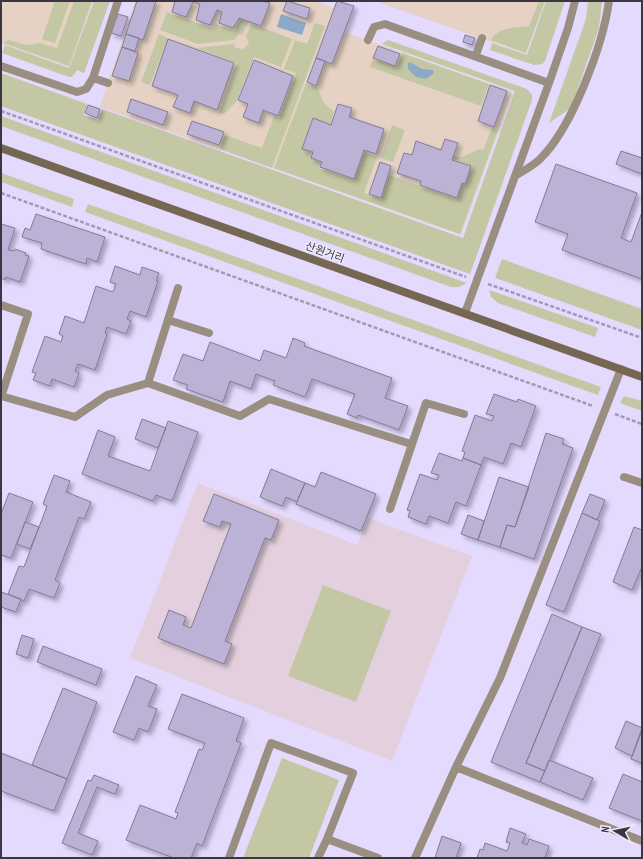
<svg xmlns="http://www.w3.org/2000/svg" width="643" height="859" viewBox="0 0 643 859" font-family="'PT Sans Narrow','Noto Sans KR',sans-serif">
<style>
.commercial{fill:#e6d2c4}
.education{fill:#e4cfde}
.green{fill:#c4c7a3}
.water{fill:#8caac8}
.building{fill:#bbb2d5;stroke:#837a9b;filter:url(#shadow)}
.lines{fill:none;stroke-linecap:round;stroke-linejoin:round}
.path{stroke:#a19ab6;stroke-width:2.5;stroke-dasharray:4 2;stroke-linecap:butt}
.service{stroke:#998e80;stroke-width:8}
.minor{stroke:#998e80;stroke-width:8}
.secondary{stroke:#766752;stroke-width:8}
.labels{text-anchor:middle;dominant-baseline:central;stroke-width:3;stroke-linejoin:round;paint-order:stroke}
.street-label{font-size:11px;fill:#3a3644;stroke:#eeebf9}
</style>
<defs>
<filter id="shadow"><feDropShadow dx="3.5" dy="3.5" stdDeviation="2" flood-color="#0004"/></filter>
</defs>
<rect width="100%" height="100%" fill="#e3dafe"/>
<path class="commercial" d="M1,1H93L69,67L1,43Z
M135,1H315L334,8L337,1H342L354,6L345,32L513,92L461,235L100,107Z
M375,1H545L526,54Z"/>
<path class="education" d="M198,483L357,545L368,518L472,556L392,761L130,658Z"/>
<path class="green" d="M55,1H70L55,43L42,39Z
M74,1H92L69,66L3,43L8,40L27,45L40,43L57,48Z
M94,1H110L84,73L77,70L72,77H69L2,53L5,45L69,68Z
M539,1H545L526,53L491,40C498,27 515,28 529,26Z
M546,1H565L545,61L542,64L534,65L490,50L492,43L527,55Z
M588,1H602L599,28L571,108L549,123L586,19Z
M167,12L214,29L216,24L235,31L240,19L248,22L243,34L238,35L234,40L198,44L160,30Z
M315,23L325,26L272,168L220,149L225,135L262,148L274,116L279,118L296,73L284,69L295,40L307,44Z
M252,24L292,39L281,67L254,57L236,102L224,114L219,113L237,63L197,48L234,44L236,48L244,49L249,43L246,36Z
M159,34L168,38L150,85L141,82Z
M388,40L527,89L532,95V100L470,274L1,106V73L87,104L84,115L98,120L102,109L463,238L515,91L382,44Z
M402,53L489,84L481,106L370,67L373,59L397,67Z
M306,83L317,87L324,103L334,112L330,124L313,118L302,149L312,153L310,158L321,162L319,168L354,180L364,152L377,157L364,193L381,199L389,175L457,199L462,184H465L472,166L453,159L454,156L462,157L479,149L483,150L492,128L498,130L460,234L274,168Z
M1,116L467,283L459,287H451L1,126Z
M392,125L405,130L393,162L381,158Z
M1,173L74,199L72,207L1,182Z
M88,204L601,387L598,395L85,212Z
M502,259L642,309V330L495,278Z
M489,290L598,328L595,337L498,303L491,297Z
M624,396L642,401V411L620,403Z
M323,585L391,611L356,702L288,676Z
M282,758L339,780L309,858H243Z"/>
<path class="water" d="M281,14L306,23L302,35L277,27Z
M410,62L422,69L433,70L434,73L426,79L416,77L408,69V63Z"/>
<path class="building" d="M137,1H156L143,40L126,34Z
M175,1H263L270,3L261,26L239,18L233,28L219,23L222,12L217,10L210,25L196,20L200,4L193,2L186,17L172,12Z
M287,1L310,8L307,19L283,11Z
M337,1L354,6L332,64L316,58Z
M118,14L128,17L121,36L111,33Z
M126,34L139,38L135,51L122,47Z
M465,35L475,38L472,45L463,42Z
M168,39L234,63L217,110L194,101L190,113L173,107L178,95L152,86Z
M378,46L400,54L395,66L373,58Z
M122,47L138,53L129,81L112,76Z
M316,58L325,61L316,86L307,82Z
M254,60L293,76L278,116L263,110L259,123L243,117L248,104L238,100Z
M490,85L507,91L494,127L478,121Z
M131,99L168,112L163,125L127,112Z
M338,104L352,108L349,117L384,129L376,154L364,150L354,179L320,167L322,162L311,158L313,152L302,149L313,118L331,125Z
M88,105L100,109L97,118L85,113Z
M192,121L224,132L219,145L187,134Z
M445,139L458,143L452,160L471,166L465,184L462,183L457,198L420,185L421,181L397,173L404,153L412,155L416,141L441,150Z
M621,151L642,158V174L616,164Z
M380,162L391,166L381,198L369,194Z
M556,164L637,193L621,238L631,242L642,212V279L562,250L568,234L535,222Z
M36,214L105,237L97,262L87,258L86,264L41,249L42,243L22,237L25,228L30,230Z
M1,224L15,228L8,250L14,251L15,249L26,253L25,255L29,256L20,282L6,277L5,280L1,278Z
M115,266L140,275L142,267L159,273L156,281H158L146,317L130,311L127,319L131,321L126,334L107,327L105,333L107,334L95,370L78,364L75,371L79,373L74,387L52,379L50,386L33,380L36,373L32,372L45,336L61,342L63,336L59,334L65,316L84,323L96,286L113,292L116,284L110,282Z
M293,338L305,343L304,346L392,378L385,398L408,406L399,430L358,415L357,418L347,414L355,394L312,379L305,397L273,385L275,381L256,374L251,389L230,381L223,402L186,389L188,385L173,380L183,354L203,361L210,342L260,361L264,350L286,358Z
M494,394L517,402L518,399L536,406L521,447L511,443L503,464L484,457L481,465L463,458L465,452L462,451L475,415L492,421L494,416L486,414Z
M142,419L166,428L158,448L135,439Z
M168,421L198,432L172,501L156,495L153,501L82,474L98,430L115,437L108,456L150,471Z
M546,433L564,439L562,444L573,448L534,559L500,547L507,525L515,527Z
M439,453L462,461L463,458L481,465L466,506L456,502L448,523L429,516L426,524L408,517L410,511L407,510L420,474L437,480L439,475L431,473Z
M271,469L305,483L297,502L286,497L282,506L260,497Z
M321,472L376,494L361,531L296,504L305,483L315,487Z
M54,475L70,481L66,492L91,502L84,519L79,517L55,580L60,583L54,598L29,589L24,601L8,594L19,566L24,567L47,506L43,504Z
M499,477L529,487L515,527L507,525L500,547L478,540Z
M9,493L33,502L11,558L1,555V514Z
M214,494L279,520L271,540L265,538L225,641L232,644L224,664L158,638L169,610L186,617L183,625L191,628L231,524L222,521L220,527L203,521Z
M590,494L605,500L597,520L582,513Z
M582,513L600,521L564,612L546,605Z
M468,515L484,521L478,540L461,534Z
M25,522L39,527L30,549L17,544Z
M634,527L642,530V567L632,590L613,582Z
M1,592L21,599L16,612L1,607Z
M552,614L582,627L526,763L545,771L540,782L491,762Z
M582,627L601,634L545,771L526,763Z
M22,635L34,639L28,658L16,654Z
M43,646L102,669L96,685L37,662Z
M136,676L157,685L148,706L157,709L148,732L139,728L134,740L113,732Z
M63,688L97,702L67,779L32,765Z
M182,694L244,718L236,741L241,743L202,846L197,843L191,858H174L126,840L140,805L176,819L178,813L175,812L199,749L202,750L205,743L168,729Z
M626,721L642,728L632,756L615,748Z
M642,731V763L631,759Z
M1,753L67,779L54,811L1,791Z
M549,760L593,778L583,800L540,782Z
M623,774L642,782V821L609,808Z
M94,775L119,785L115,794L97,787L78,833L98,841L92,855L62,843L88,780L91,781Z
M510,828L526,834L522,843L527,845L529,839L549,846L545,858H477L480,849L483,850L485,843L507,851L510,843L506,842Z
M442,836L461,843L456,858H435Z"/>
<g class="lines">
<path class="path" d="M1,111L466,277
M1,193L593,406
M488,284L642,338
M615,414L642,424"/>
<path class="service" d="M624,477L642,483
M229,858L271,743L353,773L327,839
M318,858L327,839L378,858"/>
<path class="minor" d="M368,40L374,27L385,24L549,83
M476,55L482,38
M1,66L77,92L86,89L93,78L118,1
M93,78L108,83
M515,176C523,171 533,166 540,159C572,128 603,45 609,1
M1,305L28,314L1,397
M465,313L549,83L568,28L575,1
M168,320L209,333
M621,369L500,678L456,767L642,841
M148,383L240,416L269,399L411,444
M1,396L75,417L107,395L148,383L178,288
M390,509L426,403L464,414
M415,858L456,767"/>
<path class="secondary" d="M1,148L642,377"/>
</g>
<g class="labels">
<g class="street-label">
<text transform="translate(325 252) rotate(20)">산원거리</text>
</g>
</g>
<rect width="643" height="859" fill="none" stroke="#3a3644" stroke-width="4"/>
<g transform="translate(615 831) rotate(279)" stroke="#eeebf9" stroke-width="3" paint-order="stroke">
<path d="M0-3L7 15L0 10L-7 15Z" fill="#3a3644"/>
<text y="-6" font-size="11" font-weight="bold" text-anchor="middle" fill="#3a3644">N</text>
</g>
</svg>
